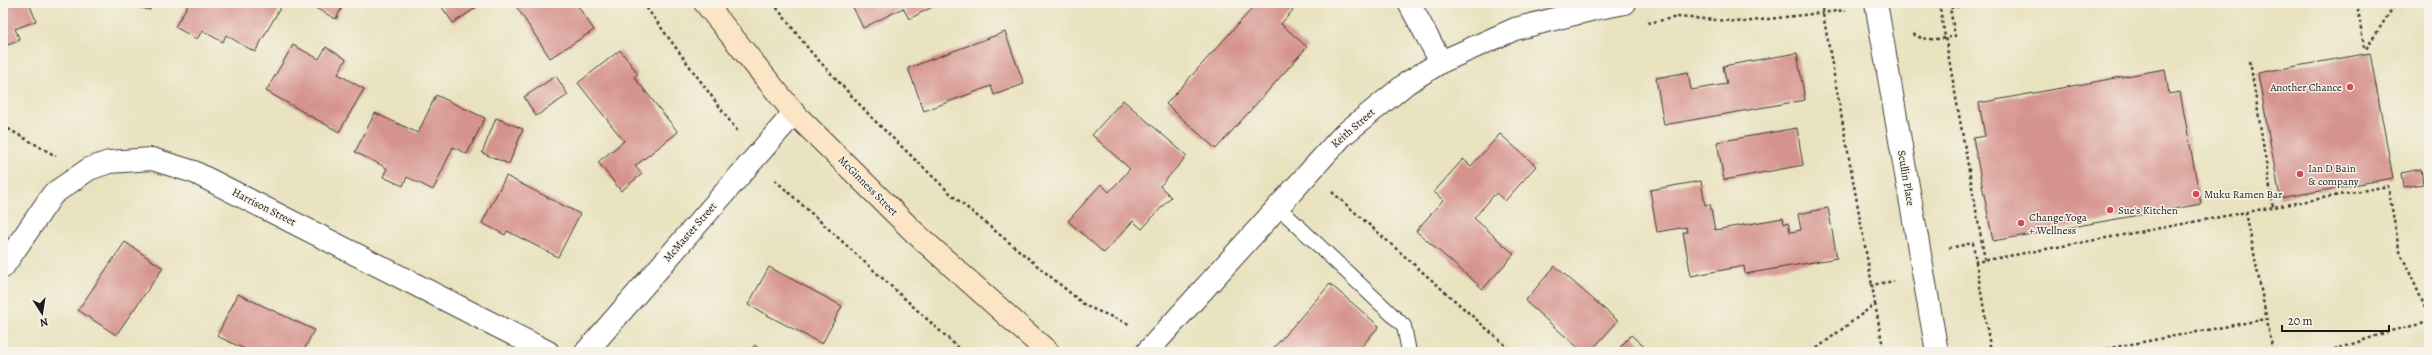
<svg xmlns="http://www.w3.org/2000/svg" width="2432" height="355" viewBox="0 0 2432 355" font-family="Alegreya,serif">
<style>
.building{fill:#d5938d}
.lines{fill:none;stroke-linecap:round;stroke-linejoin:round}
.lane-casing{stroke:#3b3a34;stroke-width:16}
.street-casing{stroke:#3b3a34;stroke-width:24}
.secondary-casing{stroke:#3b3a34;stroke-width:24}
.path{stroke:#3b3a34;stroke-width:2.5;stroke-dasharray:3 3;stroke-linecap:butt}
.lane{stroke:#fff;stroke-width:14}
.street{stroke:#fff;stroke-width:22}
.secondary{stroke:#fce5c4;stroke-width:22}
.poi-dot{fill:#d1495b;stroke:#f7f3e8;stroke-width:1.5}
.labels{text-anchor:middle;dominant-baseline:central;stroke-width:3;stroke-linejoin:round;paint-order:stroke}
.poi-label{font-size:11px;fill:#1c1c1c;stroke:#f7f3e8;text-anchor:start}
.street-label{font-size:11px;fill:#1c1c1c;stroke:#f7f3e8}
</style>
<rect width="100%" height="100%" fill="#f7f3e8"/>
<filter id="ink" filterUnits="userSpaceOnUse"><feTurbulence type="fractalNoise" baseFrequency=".025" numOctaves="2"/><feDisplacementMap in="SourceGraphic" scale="8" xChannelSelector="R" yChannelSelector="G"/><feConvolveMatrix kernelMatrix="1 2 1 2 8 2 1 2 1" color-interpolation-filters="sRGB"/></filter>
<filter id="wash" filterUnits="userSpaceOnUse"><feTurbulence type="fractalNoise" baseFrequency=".012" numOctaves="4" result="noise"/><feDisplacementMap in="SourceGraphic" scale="16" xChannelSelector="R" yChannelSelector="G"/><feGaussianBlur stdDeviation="0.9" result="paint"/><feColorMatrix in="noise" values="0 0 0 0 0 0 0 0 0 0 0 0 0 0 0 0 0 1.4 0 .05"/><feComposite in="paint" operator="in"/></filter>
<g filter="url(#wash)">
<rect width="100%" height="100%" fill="#e9e2bf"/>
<g id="blocks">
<path class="building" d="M3,3H29L36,21L15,29L20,40L3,47Z
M122,3H151L150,10Z
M189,3H283L255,52L226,35L223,42L202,31L197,39L175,27Z
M306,3H344L336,19Z
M439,3H483L453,23Z
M514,3H576L594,30L550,58Z
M851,3H940L909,19L903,8L863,28Z
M1257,3H1299L1281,24L1307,47L1216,149L1166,104Z
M1005,32L1024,84L994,95L991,86L924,111L908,68Z
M293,45L319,59L326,47L346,59L338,74L364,89L339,132L266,91Z
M620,50L638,74L634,77L678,132L635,166L642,174L621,191L598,162L624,141L578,83Z
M1797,53L1805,100L1664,125L1656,78L1688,72L1691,90L1727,84L1723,66Z
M2370,53L2393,178L2280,198L2258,73Z
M2165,69L2169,94L2180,92L2201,204L1993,241L1973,138L1985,136L1979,103Z
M556,76L568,95L536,116L524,97Z
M436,95L485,118L467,154L453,147L433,190L407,177L403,186L383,177L387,168L355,152L375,113L418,133Z
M1123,100L1187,156L1160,186L1171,197L1142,229L1133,221L1104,253L1068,221L1101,184L1109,192L1130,169L1092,135Z
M496,118L523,129L509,164L482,153Z
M1797,128L1803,165L1724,180L1717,142Z
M1500,134L1536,166L1505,201L1496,193L1474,218L1514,254L1483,289L1416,231L1443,200L1434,192L1463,159L1471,166Z
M2421,169L2423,184L2403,187L2401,173Z
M506,176L580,214L558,257L507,231L505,235L482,223Z
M1701,181L1705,205L1710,204L1715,230L1783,218L1784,224L1788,223L1790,232L1801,230L1798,214L1828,208L1837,258L1745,274L1744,266L1691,276L1683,232H1687L1686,227L1657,232L1650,190Z
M125,242L163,268L116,335L78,310Z
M1555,266L1618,321L1590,352H1583L1525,301Z
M769,267L842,306L822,344L748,305Z
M1330,284L1379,326L1357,352H1270Z
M238,294L314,330L303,352H251L217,336Z
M1631,335L1650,352H1616Z
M755,345L761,352H747Z"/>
</g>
</g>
<g filter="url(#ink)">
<use href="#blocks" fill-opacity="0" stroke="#3b3a34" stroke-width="1"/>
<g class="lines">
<g class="lane-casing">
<path id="lane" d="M1278,207L1404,326L1409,352"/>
</g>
<g class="street-casing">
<path id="street" d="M1409,3L1441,62
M1876,3L1937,352
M3,267L53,194L89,169L109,162L152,159L194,172L548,352
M586,352L794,113
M1147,352L1343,135L1407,83L1441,62L1515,29L1594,9L1625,3"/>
</g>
<g class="secondary-casing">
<path id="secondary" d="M705,3L794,113L914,232L1048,352"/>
</g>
<path class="path" d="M643,3L738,132
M773,3L811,52L874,120L953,196L1086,306L1131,325
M1821,3L1872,285
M1939,3L1985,260
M2357,3L2364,47L2366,49L2396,3
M1648,23L1678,17L1743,22L1846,10
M1913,34C1925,42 1941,39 1955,36L1950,8L1979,3
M2250,61L2273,207
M3,126L56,156
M775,180L963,352
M1332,192L1513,352
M2246,212L2273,352
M1949,248L1973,243L1976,262L2388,186L2399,249L2429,316
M1976,262L1991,352
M1875,304L1884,352
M1812,352L1875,304L1872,285L1894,281
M2089,352L2266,319
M2329,352L2390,331L2429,322"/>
<use href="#lane" class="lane"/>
<use href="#street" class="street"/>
<use href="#secondary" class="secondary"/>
</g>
</g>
<g class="poi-dot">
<circle cx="2350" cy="87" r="4"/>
<circle cx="2300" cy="174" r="4"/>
<circle cx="2196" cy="194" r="4"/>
<circle cx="2110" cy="210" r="4"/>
<circle cx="2021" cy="223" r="4"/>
</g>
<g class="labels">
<g class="poi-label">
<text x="2342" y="87" text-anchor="end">Another Chance</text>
<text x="2308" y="168">Ian D Bain<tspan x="2308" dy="13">&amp; company</tspan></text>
<text x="2204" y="194">Muku Ramen Bar</text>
<text x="2118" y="210">Sue's Kitchen</text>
<text x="2029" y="217">Change Yoga<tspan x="2029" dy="13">+ Wellness</tspan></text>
</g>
<g class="street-label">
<text transform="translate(1353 128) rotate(-41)">Keith Street</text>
<text transform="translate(1906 178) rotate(80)">Scullin Place</text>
<text transform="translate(868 186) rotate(45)">McGinness Street</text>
<text transform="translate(264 207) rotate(27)">Harrison Street</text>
<text transform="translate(690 232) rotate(-49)">McMaster Street</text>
</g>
</g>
<rect width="2432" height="355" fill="none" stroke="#f7f3e8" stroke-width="16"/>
<g transform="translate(42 313) rotate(168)" stroke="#f7f3e8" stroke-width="3" paint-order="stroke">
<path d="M0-3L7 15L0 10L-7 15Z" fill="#1c1c1c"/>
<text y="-6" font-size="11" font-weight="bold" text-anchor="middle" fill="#1c1c1c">N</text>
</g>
<path d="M2282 325v6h107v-6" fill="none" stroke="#1c1c1c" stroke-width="2"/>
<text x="2288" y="325" font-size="12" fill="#1c1c1c" stroke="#f7f3e8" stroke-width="3" paint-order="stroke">20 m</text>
</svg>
